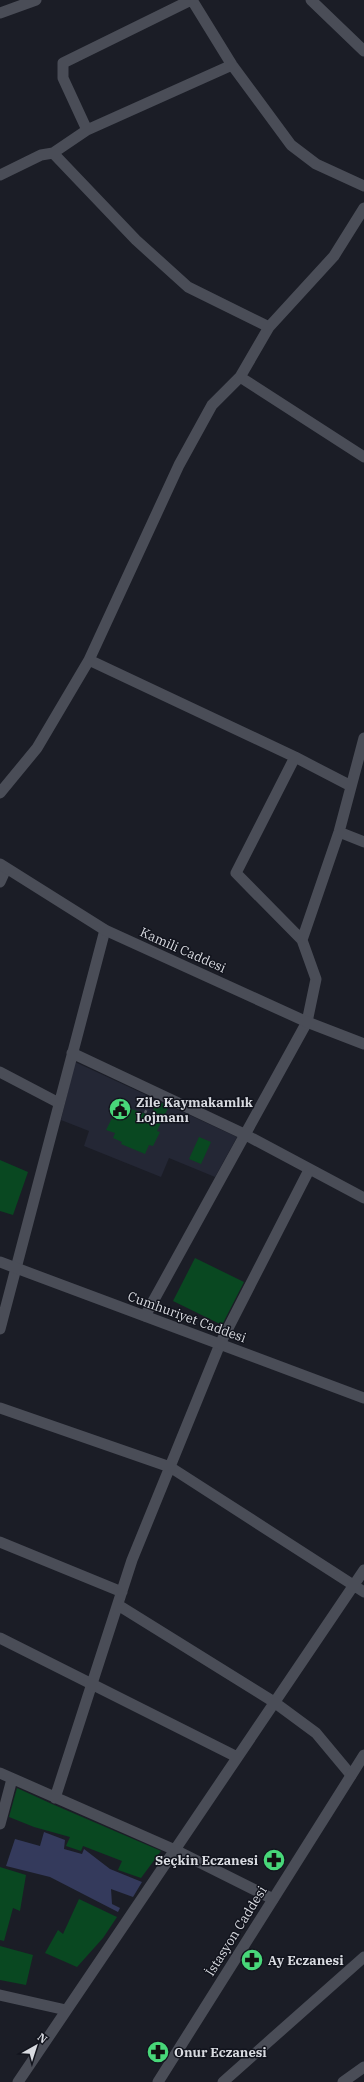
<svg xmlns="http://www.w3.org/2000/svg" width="364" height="2082" viewBox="0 0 364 2082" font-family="'IBM Plex Serif',serif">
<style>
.built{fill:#242735}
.green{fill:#343a5c}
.building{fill:#094821}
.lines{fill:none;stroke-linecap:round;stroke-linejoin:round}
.path{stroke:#595b63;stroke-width:2.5;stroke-dasharray:3 3;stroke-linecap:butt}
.minor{stroke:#4a4d57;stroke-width:11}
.tertiary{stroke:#4a4d57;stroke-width:11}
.secondary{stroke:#4a4d57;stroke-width:11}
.labels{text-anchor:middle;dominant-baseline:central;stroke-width:3;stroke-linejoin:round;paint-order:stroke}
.street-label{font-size:13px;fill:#d9dbe1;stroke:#12141d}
.poi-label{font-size:13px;font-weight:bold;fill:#d9dbe1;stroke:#12141d;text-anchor:start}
</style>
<rect width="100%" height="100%" fill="#1b1d26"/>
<path class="built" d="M75,1062L237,1137L215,1177L169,1158L161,1177L84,1146L89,1131L61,1120Z"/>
<path class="green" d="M44,1832L65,1840L64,1849L82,1854L84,1849L110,1869L142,1882L133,1897L111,1889L112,1904L120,1908L118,1912L50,1877L6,1866L15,1839L40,1846Z"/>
<path class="building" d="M157,1101L169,1106L157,1131L160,1132L153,1146L149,1145L145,1154L121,1144L122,1142L113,1138L115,1133L106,1130L112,1118L117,1120L123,1106L151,1116Z
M199,1137L211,1142L201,1164L189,1159Z
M0,1160L28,1172L13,1215L0,1211Z
M195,1258L244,1282L222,1325L173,1301Z
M17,1788L52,1804L161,1851L141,1878L118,1870L122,1861L83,1846L81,1851L66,1846L70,1837L34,1827L9,1817Z
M0,1867L26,1875L20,1911L13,1908L4,1941L0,1940Z
M79,1899L117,1917L103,1938L77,1967L45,1953L58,1930L63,1934Z
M0,1946L33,1955L26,1985L0,1980Z"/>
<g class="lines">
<path class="path" d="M145,1113L149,1104"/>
<path class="minor" d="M192,0L232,65L291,145L316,164L364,186
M311,0L364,51
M0,13L36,0
M87,130L63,78V63L191,0
M53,153L136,240L188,287L269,327
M0,175L41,155L53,153L87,130L232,65
M240,377L364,457
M89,660L295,757L351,786
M295,757L236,873L302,940
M0,793L37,748L89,660L179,465L212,405L240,377L269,327L334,256L364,208
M339,832L364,842
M0,882L6,869
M72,1053L244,1134L364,1198
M0,1072L59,1103
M145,1316L307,1022L316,979L302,940L339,832L364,738
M0,1329L105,930
M0,1408L170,1467L364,1592
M0,1542L122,1592
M118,1605L274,1702L316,1733L351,1775
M0,1638L237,1757
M0,1773L175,1850L273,1899
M55,1798L132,1560L220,1344L309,1170
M0,1824L12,1779
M0,1995L66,2010
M18,2082L364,1570
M223,2082L364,1957
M343,2082L364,2067"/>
<path class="tertiary" d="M0,864L105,930L307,1022L364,1044"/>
<path class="secondary" d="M0,1262L364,1398
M158,2082L364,1755"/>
</g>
<defs>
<g id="civic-disc" transform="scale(1.15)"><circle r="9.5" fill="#48d779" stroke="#12141d"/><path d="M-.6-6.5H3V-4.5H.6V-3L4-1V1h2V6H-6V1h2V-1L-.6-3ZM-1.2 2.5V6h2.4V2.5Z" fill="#111"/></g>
<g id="pharmacy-disc" transform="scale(1.15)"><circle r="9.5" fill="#48d779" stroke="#12141d"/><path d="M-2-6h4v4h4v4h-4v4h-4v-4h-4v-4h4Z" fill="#111"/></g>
</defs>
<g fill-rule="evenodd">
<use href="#civic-disc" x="120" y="1109"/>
<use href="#pharmacy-disc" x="274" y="1860"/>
<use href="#pharmacy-disc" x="252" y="1960"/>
<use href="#pharmacy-disc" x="158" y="2052"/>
</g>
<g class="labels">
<g class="street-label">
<text transform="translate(183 950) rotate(24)">Kamili Caddesi</text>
<text transform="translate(187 1317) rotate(20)">Cumhuriyet Caddesi</text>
<text transform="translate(236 1931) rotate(-58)">İstasyon Caddesi</text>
</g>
<g class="poi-label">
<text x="136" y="1102">Zile Kaymakamlık<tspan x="136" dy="15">Lojmanı</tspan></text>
<text x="258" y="1860" text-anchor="end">Seçkin Eczanesi</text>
<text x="268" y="1960">Ay Eczanesi</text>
<text x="174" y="2052">Onur Eczanesi</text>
</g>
</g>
<g transform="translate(36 2046) rotate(39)" stroke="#12141d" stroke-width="3" paint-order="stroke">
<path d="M0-3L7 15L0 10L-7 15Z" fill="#d9dbe1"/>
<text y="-6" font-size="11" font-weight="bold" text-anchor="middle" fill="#d9dbe1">N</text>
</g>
</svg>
